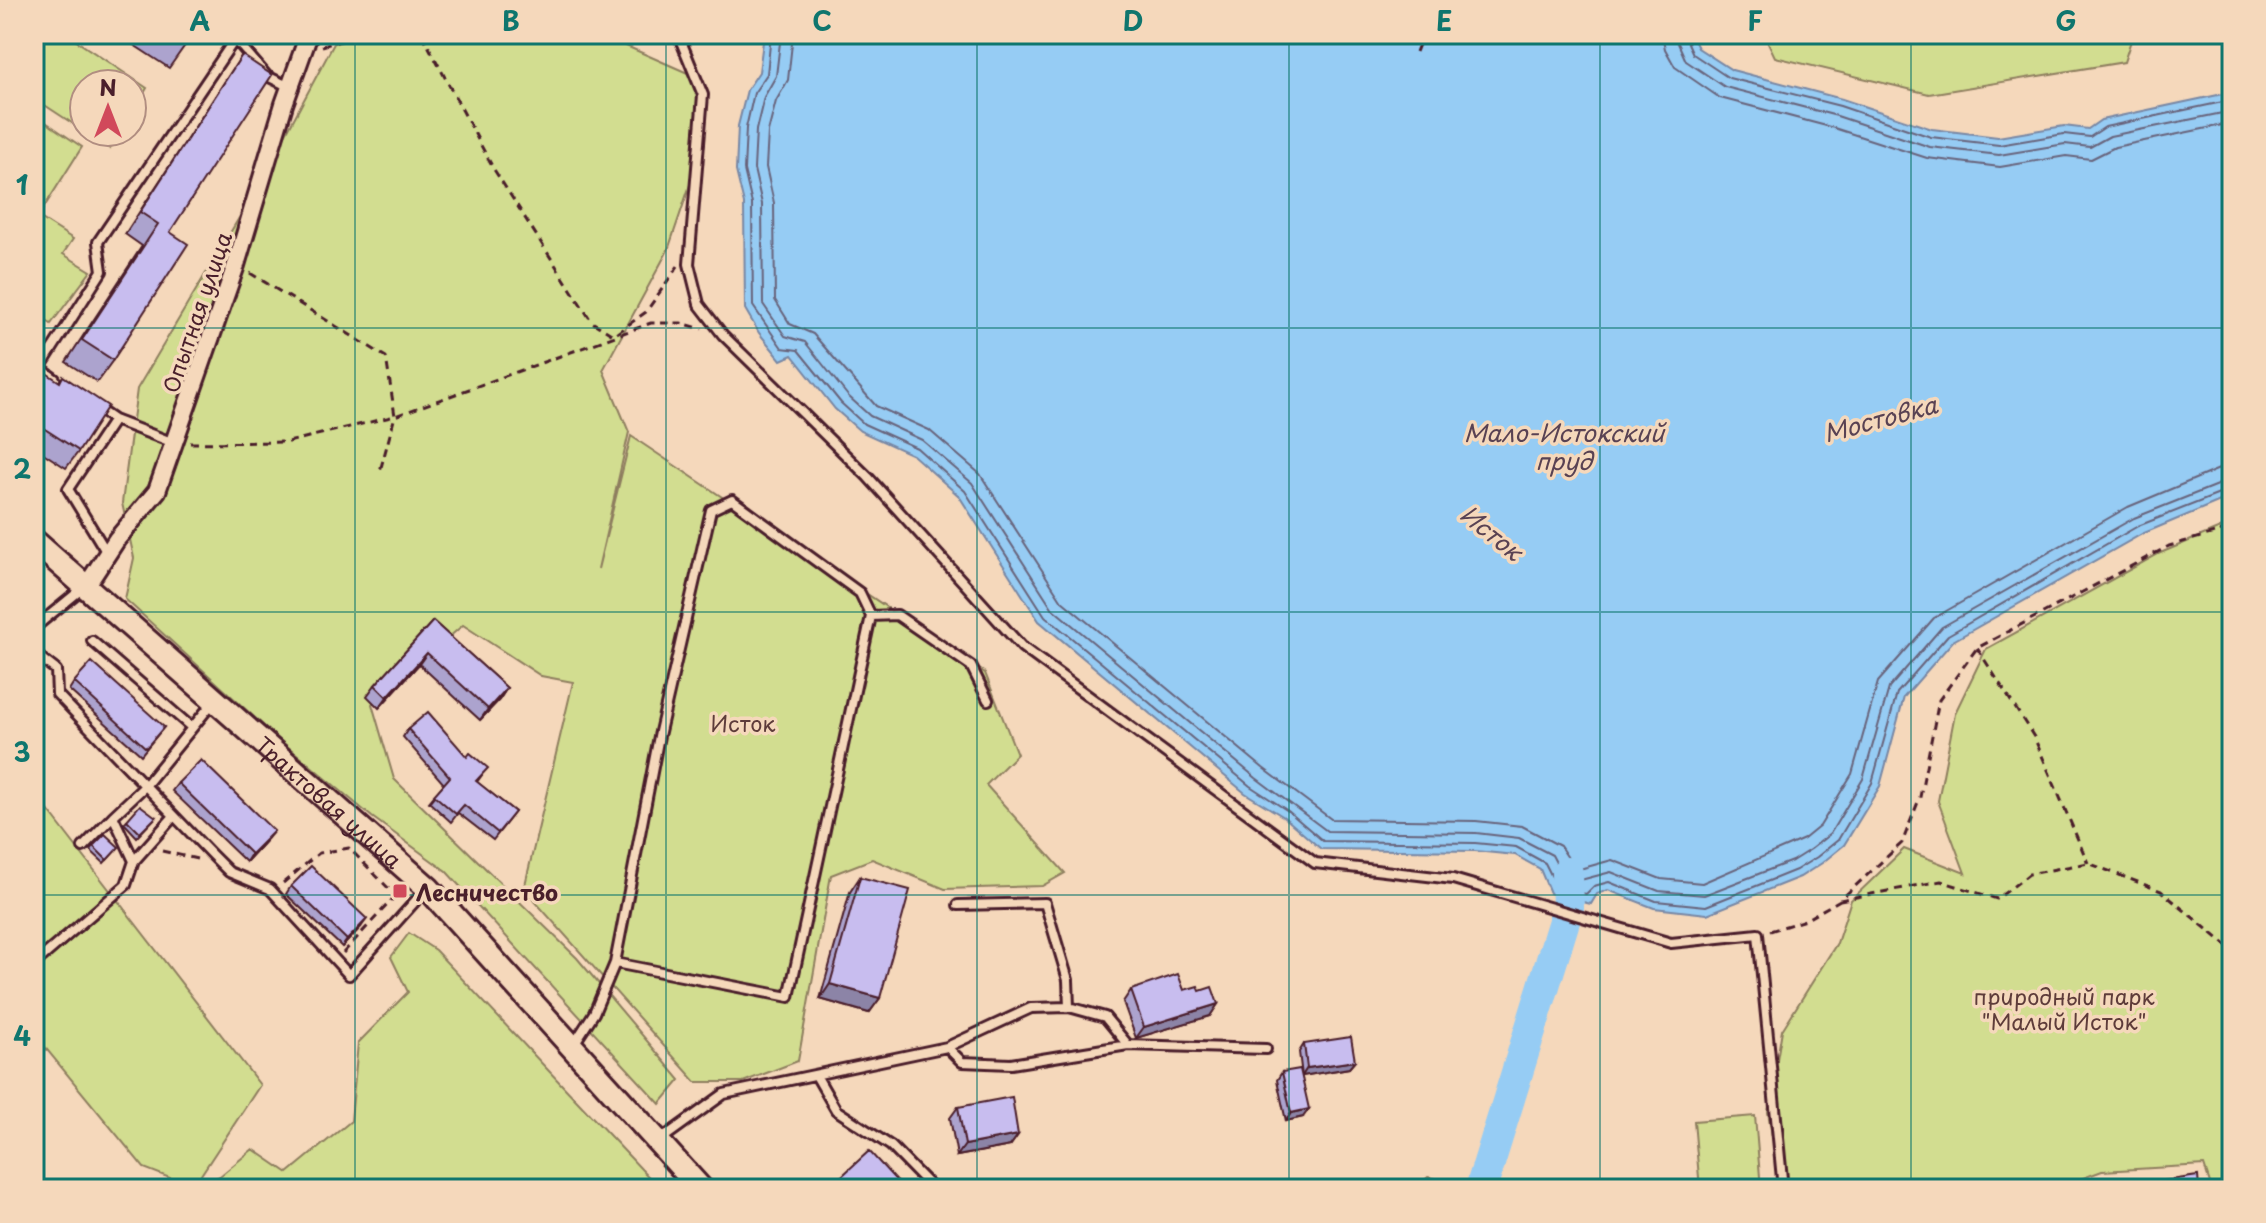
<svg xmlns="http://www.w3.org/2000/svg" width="2266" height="1223" viewBox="0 0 2266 1223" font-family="'Playpen Sans',sans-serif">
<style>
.green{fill:#d2dd90;stroke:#8e7e5e;stroke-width:2}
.water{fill:#96ccf4;stroke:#7887a4;stroke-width:2}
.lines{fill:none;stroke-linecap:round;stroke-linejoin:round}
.shore{stroke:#68647b;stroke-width:2}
.river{stroke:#96ccf4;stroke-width:32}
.lane-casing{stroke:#4a1f2b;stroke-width:14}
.street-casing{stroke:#4a1f2b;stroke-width:22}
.secondary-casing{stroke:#4a1f2b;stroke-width:28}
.path{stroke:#4a1f2b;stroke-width:3;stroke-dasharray:8 6;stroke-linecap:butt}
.lane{stroke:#f5d8bb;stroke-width:8}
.street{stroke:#f5d8bb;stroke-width:16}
.secondary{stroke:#f5d8bb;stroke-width:22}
.rail{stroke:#4a1f2b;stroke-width:5}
.wall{fill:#aca3ce;stroke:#4a1f2b;stroke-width:2}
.shaded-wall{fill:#8c84a7;stroke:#4a1f2b;stroke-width:2}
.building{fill:#c8bdef;stroke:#4a1f2b;stroke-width:2}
.grid{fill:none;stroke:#0f766e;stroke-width:2;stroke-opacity:0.55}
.poi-dot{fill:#d1495b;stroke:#f5d8bb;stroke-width:3}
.labels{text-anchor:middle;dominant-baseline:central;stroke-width:7;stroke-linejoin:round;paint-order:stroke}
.street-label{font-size:22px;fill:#4a1f2b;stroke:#f5d8bb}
.park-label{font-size:22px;fill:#5e3c3a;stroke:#f5d8bb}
.poi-label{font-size:22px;font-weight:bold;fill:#4a1f2b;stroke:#f5d8bb;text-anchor:start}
.water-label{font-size:24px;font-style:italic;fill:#594253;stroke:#f5d8bb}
.neatline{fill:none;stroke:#0f766e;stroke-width:3}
.grid-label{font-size:26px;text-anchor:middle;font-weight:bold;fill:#0f766e}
</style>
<rect width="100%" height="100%" fill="#f5d8bb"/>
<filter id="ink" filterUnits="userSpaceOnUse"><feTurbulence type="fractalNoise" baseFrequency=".0125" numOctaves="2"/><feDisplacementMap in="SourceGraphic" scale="16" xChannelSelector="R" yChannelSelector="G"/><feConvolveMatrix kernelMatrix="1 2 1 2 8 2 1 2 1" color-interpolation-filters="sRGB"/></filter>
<g filter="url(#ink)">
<path class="green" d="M34,34H66L147,88L132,113V84H84V131L34,98Z
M339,34H599L699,78V158L668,250L603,370L629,432L598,569L631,436L985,673L1017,754L986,785L1065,873L1042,886L945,889L872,859L831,875L798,1061L743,1082H696L524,889L573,682L541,676L463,625L372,704L394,779L577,958L680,1080L660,1104L446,871L372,817L274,735L125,599L134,558L122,503L137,389L258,186Z
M1764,34H2133L2124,62L1929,94L1775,57Z
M34,114L82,147L41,212L34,207Z
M85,132H120L110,149Z
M34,214L73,239L63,254L91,271L51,324L34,313Z
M2232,523V1189H2212L2204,1165L2102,1171L2054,1189H1781L1768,1112L1782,1030L1837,943L1851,900L1904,849L1965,873L1938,801L1955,713L1986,649L2158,554Z
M34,792L260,1085L193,1187L144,1168L34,1034Z
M409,933L435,950L660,1189H195L220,1176L253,1149L288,1173L351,1121L358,1043L408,992L391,957Z
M1755,1116L1761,1189H1700L1694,1121Z
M1428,1177L1476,1189H1415Z"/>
<path class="water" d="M764,34H1691L1698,48L1732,70L1842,99L1932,129L1998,137L2064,126L2088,129L2101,120L2232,92V496L2142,534L1953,641L1904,697L1880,786L1844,845L1822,863L1800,877L1707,914L1654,908L1608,890L1597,894L1591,904L1575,900L1572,910L1562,907L1564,898L1550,893L1540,869L1515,855L1475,851L1321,849L1284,817L1245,793L1039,621L959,496L913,455L860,431L835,409L792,355L781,360L759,333L745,309L744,204L736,171L738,126L747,90L759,72Z"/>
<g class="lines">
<path class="shore" d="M771,34L767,74L754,93L746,128L744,170L752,204L753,306L782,348L798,350L841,403L864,424L917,448L965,491L1045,616L1250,786L1288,811L1323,841L1475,843L1516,847L1545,863L1557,887L1586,894L1594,886L1609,882L1656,901L1706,906L1796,870L1817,857L1838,840L1872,783L1897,693L1948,635L2138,526L2232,489
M781,34L776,76L764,97L756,130L754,169L762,204L763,304L785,336L805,342L848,396L870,416L922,440L972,483L1053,609L1256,778L1327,831L1476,833L1519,838L1552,855L1564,878L1573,882L1611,872L1659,891L1704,895L1792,861L1811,849L1830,834L1863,779L1889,688L1942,627L2134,518L2232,479
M793,34L788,80L776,101L768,132L766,167L774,203L775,300L790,324L813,334L876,406L929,430L980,474L1062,601L1263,768L1331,819L1476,821L1522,826L1560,846L1576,870L1612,860L1661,879L1702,883L1804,839L1820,826L1852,774L1878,682L1934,618L2128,507L2219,469L2232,467
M1662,34L1665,49L1675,67L1720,98L1834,128L1927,158L2000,167L2066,156L2091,159L2115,147L2232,123
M1674,34L1686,61L1725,87L1837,116L1930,147L1999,155L2065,144L2090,147L2110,136L2232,111
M1684,34L1693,54L1729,78L1840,106L1931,137L1999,145L2064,134L2090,137L2105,127L2232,100"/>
<path class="river" d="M1481,1189L1568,908L1567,873"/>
<g class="lane-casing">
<path id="lane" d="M678,34L703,95L689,264L699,304L723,335L868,477L1022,647L1315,863L1453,879L1671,943L1758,934L1783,1189
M235,39L267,76L290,87
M55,379L40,368L102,271L98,242L235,39L227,34
M95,407L114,420
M107,553L68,489L114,420L174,443
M34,628L83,588
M92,641L191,727
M34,653L56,670L57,694L212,855L229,872L270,889L349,975L427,888
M83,847L113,816
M134,861L113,816L145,786L214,701
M958,905L1045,903L1068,980L1069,1007
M615,963L659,736L711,510L732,500L860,593L871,616L897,615L971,666L988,700
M34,964L126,885L134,861L174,816
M574,1044L594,1013L615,963L789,997L871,616
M947,1047L962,1062L1011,1064L1128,1045
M817,1077L836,1110L891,1146L933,1189
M659,1141L724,1094L947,1047L1031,1008L1069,1007L1105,1017L1128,1045L1266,1049"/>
</g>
<g class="street-casing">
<path id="street" d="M87,585L117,539L157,491L236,265L284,104L309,34"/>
</g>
<g class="secondary-casing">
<g id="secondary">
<path id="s1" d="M34,541L428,888L701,1189"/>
</g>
</g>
<path class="path" d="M422,34L493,168L592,322L613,335
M322,46L366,34
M1416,52L1423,34
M250,273L386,357L395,416L380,471
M617,333L646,312L678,266
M190,443L288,442L395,416L651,323H681L702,329
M1977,648L2034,737L2088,863
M162,851L197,859
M283,883L319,853L349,848L396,896
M1840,900L1941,881L1997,899L2029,874L2088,863L2161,891L2232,950
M1770,931L1805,920L1840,900L1902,843L1920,797L1939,700L1977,648L2169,546L2232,528
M343,953L400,891"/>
<use href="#lane" class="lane"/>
<use href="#street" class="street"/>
<use href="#secondary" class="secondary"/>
<path class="rail" d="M34,1183L39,1189"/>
</g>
<path class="wall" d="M117,34H193L169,68Z
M242,55L170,232L113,360L97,382L66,362L142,246L125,234Z
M34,365L79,451L66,468L34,447Z
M433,621L507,688L499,700L480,720L419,664L379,708L367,696L375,685Z
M74,682L164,727L141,755L69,690Z
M408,729L467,757L482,775L477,782L515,812L493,840L458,813L451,822L429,802L444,784L403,737Z
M178,783L268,838L246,862L172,791Z
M156,817L137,837L124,823L127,820Z
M93,846L116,850L104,863L90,850Z
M860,877L880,998L869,1013L820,999L850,892Z
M291,886L361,927L342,947L286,894Z
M1131,990H1184L1218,1004L1210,1016L1136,1038L1123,1002Z
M1304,1044L1355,1061L1349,1068L1302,1076L1299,1052Z
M1282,1072L1303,1117L1286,1121L1277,1080Z
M958,1107L1018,1135L1010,1146L957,1156L950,1118Z"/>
<path class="shaded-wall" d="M427,653L419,664L379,708L387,697Z
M507,688L499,700L480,720L488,709Z
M274,831L268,838L246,862L251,854Z
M367,919L361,927L342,947L347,940Z
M830,984L880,998L869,1013L820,999Z
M1218,1004L1210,1016L1136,1038L1144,1027Z
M1355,1061L1349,1068L1302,1076L1307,1068Z
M1309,1109L1303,1117L1286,1121L1291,1113Z
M1018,1135L1010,1146L957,1156L965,1145Z"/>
<path class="building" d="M166,34H193L184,46Z
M242,55L272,75L170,232L188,244L113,360L82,340L158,224L140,212Z
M34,365L60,382L63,376L108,406L79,451L34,422L43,408L34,402Z
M433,621L507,688L488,709L427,653L387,697L375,685Z
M92,662L164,727L146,748L74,682Z
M428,712L467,757L470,753L488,768L476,781L515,812L498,833L464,805L456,814L434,795L450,777L408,729Z
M201,760L274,831L251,854L178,783Z
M140,805L156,817L140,833L127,820Z
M105,834L119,847L107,860L93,846Z
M311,866L367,919L347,940L291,886Z
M860,877L910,890L880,998L830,984Z
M1178,974L1184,990L1198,986L1200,991L1212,987L1218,1004L1144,1027L1131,990Z
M1351,1037L1355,1061L1307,1068L1304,1044Z
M1300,1069L1309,1109L1291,1113L1282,1072Z
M1012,1097L1018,1135L965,1145L958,1107Z
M869,1151L904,1189H836L832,1185Z
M2198,1176L2199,1189H2151L2150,1183Z"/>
</g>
<path class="grid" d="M355,34V1189M666,34V1189M977,34V1189M1289,34V1189M1600,34V1189M1911,34V1189M34,328H2232M34,612H2232M34,895H2232"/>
<rect class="poi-dot" x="392" y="883" width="16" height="16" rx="4"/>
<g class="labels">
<g class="street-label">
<text transform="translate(196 312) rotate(-71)">Опытная улица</text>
<text stroke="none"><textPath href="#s1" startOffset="394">Трактовая улица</textPath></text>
</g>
<g class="park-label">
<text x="743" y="722">Исток</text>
<text x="2064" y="995">природный парк<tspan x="2064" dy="25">"Малый Исток"</tspan></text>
</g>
<g class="poi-label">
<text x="416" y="891">Лесничество</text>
</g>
<g class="water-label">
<text transform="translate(1880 418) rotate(-15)">Мостовка</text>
<text x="1564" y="432">Мало-Истокский<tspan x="1564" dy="28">пруд</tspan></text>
<text transform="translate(1492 532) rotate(39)">Исток</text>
</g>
</g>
<rect width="2266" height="1223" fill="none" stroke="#f5d8bb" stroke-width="88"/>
<g transform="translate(108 108)"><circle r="38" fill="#f5d8bb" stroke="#b18e81" stroke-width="2"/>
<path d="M0-6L14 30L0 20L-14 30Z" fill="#d1495b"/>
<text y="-12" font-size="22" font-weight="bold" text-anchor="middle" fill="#4a1f2b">N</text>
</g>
<rect x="44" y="44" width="2178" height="1135" class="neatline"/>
<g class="grid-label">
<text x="200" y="31">A</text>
<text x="511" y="31">B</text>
<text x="822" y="31">C</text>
<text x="1133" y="31">D</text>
<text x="1444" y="31">E</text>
<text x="1755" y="31">F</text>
<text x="2066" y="31">G</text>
<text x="22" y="195">1</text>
<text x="22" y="479">2</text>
<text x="22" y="762">3</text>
<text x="22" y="1046">4</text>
</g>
</svg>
